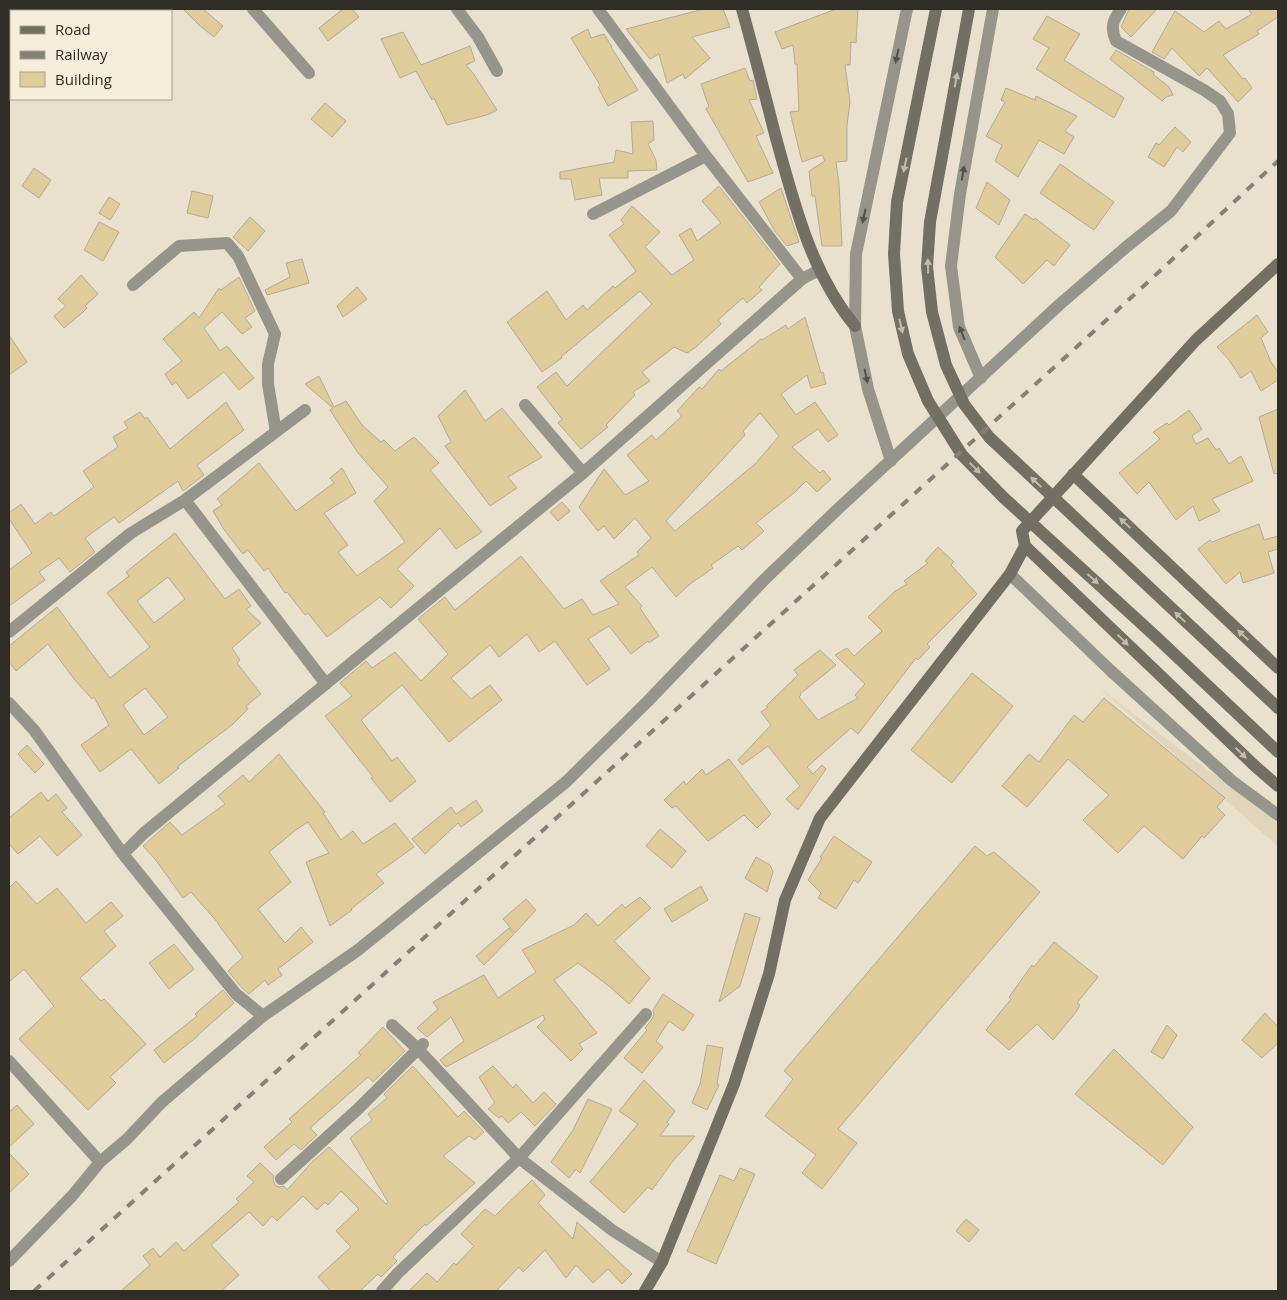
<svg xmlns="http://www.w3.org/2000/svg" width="1287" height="1300" viewBox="0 0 1287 1300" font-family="'Open Sans',sans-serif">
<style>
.built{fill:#e1d6bc}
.building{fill:#dfcc9a;stroke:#b3ab99;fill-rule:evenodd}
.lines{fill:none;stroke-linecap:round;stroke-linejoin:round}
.street{stroke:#97948c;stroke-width:12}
.secondary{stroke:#746f63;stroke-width:12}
.rail{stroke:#868174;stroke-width:4;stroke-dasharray:9 9;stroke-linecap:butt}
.oneway{fill:#54514a}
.oneway2{fill:#c2bbaa}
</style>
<rect width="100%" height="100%" fill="#e9e1cd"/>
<path class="built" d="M1098,687L1278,823V847L1248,820Z"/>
<path class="building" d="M183,9H203L223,26L214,37L199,25Z
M343,9H352L359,17L328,41L319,28Z
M704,9H723L730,27L692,37L710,58L685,79L683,74L667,83L659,54L650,59L626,29Z
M836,9H858L856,43L851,42L850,65H845L850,102L847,125V161L836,162L839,184L842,246H822L815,196H812L809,171L825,161L822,155L802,162L790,112L799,111L797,64H795L793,45L782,49L775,32Z
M1129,9H1157L1131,37L1121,27Z
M1248,9H1278V17L1257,31L1259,34L1223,55L1243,79L1245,78L1252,88L1238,102L1207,68L1199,76L1172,48L1164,59L1152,52L1175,11L1204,32L1219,21L1226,29L1252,14Z
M1047,16L1080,34L1064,60L1124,98L1114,118L1036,69L1049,48L1033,39Z
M588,29L591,38L604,34L612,47H611L638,90L608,106L598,87L600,85L571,38Z
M403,32L421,65L470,46L475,61L466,65L473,73L497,110L487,115L447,125L434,98L432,100L416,71L400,78L381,39Z
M1116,50L1154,72L1153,74L1169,87L1173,95L1166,97L1162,101L1110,59Z
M745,68L750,81L753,80L757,99L749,100L764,133L756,136L773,173L748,182L706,109L709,107L701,84Z
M1006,88L1035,100L1036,96L1077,116L1065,131L1074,137L1064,154L1039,140L1018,177L995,161L1002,145L986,136L1005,102L1001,100Z
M325,103L346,121L332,137L311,119Z
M653,121L654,140L648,144L656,160L657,170L628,171V178H599L602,195L575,200L571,179H560V172L614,162L616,150L633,154L631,122Z
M1175,127L1191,142L1183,152L1177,147L1164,167L1148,157L1156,143L1159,145Z
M1060,164L1114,202L1094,230L1040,193Z
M34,168L51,180L39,198L22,186Z
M987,182L1010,200L999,225L976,208Z
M719,186L780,264L759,287L762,290L747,303L743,298L718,320L721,324L696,347L687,353L674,347L642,372L650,381L633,392L635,395L606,425L608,427L581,449L558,423L562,419L537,387L556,372L567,386L652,304L640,291L561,357L562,358L542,372L507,322L547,291L566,320L583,305L587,310L613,286L615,288L636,271L609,235L624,224L621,220L632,206L660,232L645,247L672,275L694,260L679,235L691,228L697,241L721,223L702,201Z
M781,188L799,242L787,246L774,230L759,202Z
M192,191L213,196L208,218L187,213Z
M109,197L120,204L110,220L99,213Z
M1025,214L1034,220L1035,218L1070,245L1054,266L1047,260L1023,284L995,257Z
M250,217L265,231L248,251L233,237Z
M99,222L119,232L103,261L84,250Z
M302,259L309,283L267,295L265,290L290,277L286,263Z
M81,275L98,294L85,306L87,308L82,313L64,328L54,316L66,306L58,299Z
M239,277L255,311L245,318L252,327L242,334L222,312L204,328L220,351L227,346L254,378L239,390L224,372L188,399L176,382L172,385L165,374L182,361L163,339L194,312L199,318L219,288L221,290Z
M357,287L367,299L343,317L337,306Z
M1257,315L1268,332L1261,338L1271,362L1278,372V380L1261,391L1251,371L1241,378L1229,360L1217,347Z
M805,317L821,373L823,372L826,384L811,388L807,375L781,394L796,415L815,402L838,435L828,442L818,429L792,447L820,473L823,470L831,479L817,492L806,481L795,492L756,523L764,531L742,550L738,546L711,565L713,568L690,584L676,597L652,567L625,587L642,606L640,608L659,636L649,643L648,641L631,654L609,626L588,639L610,669L587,685L555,641L539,652L527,634L499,657L490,645L451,678L471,699L490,685L502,700L449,742L402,685L361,720L392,761L397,757L416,781L390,802L371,778L373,777L325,716L352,696L340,683L366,661L372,668L395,652L421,681L448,654L418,619L445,597L455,610L521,556L564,609L582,599L593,615L619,604L600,581L639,555L637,552L651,538L635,518L614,539L604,526L598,531L579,507L604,469L625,495L649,481L627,455L652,435L656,440L682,416L677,411L699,387L702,389L719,369L721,371L761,339L762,340L786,325L788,329ZM760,413L779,436L756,463L675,531L666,521L745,435L743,431Z
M9,335L27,362L9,375Z
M319,376L334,407L346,401L362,425L381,442L384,440L395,451L414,437L439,463L430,470L482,532L456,549L440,528L397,569L414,586L391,608L380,597L327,637L308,613L305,615L287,592L285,593L268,568L264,571L248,550L243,554L225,531L213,511L222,505L217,499L259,463L296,511L334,483L330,478L342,468L356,493L324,513L348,545L338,552L357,576L405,542L374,501L388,487L358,453L330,410L333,408L305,384Z
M465,390L485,421L502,408L542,457L508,477L517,488L490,506L445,446L451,442L438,416Z
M226,402L244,430L197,465L204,475L183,491L178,481L119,523L114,517L85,538L95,552L70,572L59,558L39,572L45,580L9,606V570L32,553L9,519V513L21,504L35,524L51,512L54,516L94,487L83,471L118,447L113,437L128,428L124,422L140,412L145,419L147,417L170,449Z
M1278,409V473L1274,474L1259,417Z
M1189,410L1202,429L1192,436L1196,444L1208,438L1216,450L1219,448L1229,464L1241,456L1253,481L1212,499L1220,511L1199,521L1193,506L1176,520L1149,482L1137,494L1119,473L1160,439L1153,432L1167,423L1169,425Z
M562,502L570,511L558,521L550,512Z
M1259,524L1264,540L1278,536V549L1268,552L1274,573L1243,583L1240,572L1226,584L1198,549L1210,540L1212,542Z
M175,533L225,599L239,589L251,606L246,609L261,623L232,648L240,660L237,663L261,694L246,706L248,709L233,724L177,767L179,768L159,784L131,749L100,772L81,745L109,725L94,697L92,699L74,679L48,644L16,671L9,662V646L57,607L110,678L150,647L107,593L129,576L126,572ZM168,577L185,599L154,623L137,601ZM145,688L168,717L144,735L123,705Z
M938,547L954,562L951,565L977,594L927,644L930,647L918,660L916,658L858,734L851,728L807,767L813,774L822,765L826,769L798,810L786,799L800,786L768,746L742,765L738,760L771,725L761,712L768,707L766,706L798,675L794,670L820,650L836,665L800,694L801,695L799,697L818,720L858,698L855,695L865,684L835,655L847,648L854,656L882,631L868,617L894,592L907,584L904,581L928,563L925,561Z
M972,673L1013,706L952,783L911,750Z
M1104,698L1225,798L1217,807L1225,815L1204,838L1202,836L1183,859L1144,826L1118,853L1083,820L1109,795L1068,759L1027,807L1002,786L1029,754L1039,762L1074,715L1083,722Z
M27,745L44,764L35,773L18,754Z
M279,754L325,812L323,813L341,840L353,831L363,844L395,823L414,847L376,874L384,883L351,909L352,910L330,926L306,862L329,853L308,822L297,829L269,852L291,882L258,909L285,943L301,927L313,942L278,969L282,975L268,985L265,980L249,994L242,988L228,971L243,957L218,924H219L191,892L183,898L155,859L143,846L170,822L182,835L225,804L218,796L243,775L249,782Z
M729,759L771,814L757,828L744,815L708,841L676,806L672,808L664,800L684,781L686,785L702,769L706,775Z
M41,792L48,801L56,794L67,808L62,812L82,835L57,856L40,836L18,854L9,844V818Z
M476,800L483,811L461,827L458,823L425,854L412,839L451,807L456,814Z
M660,829L686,851L672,868L646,846Z
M834,836L872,862L858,883L854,880L836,909L818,898L821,893L808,880L822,858L820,857Z
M975,846L987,856L994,852L1040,892L838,1129L857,1143L822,1189L802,1173L816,1155L765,1116L793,1079L784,1071Z
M756,857L770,865L773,872L767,892L745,878Z
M16,881L37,904L57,888L86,923L111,902L123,916L104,931L116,946L80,978L101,1001L104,999L146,1044L110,1077L116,1083L88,1110L19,1039L54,1006L24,969L9,982V888Z
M701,886L708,900L672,922L664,909Z
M640,897L651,908L614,941L650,978L629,1004L609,986L578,963L554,980L597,1033L579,1044L583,1049L571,1061L537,1027L545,1019L543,1015L446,1067L440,1060L464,1041L451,1017L427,1037L417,1028L438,1009L433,1002L484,975L498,998L536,972L522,950L574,925L586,913L598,926L622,904L625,908Z
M526,899L536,910L515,933L503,919Z
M745,913L760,918L740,986L719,1002Z
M509,928L514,934L484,965L476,956Z
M1054,942L1098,977L1077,1003L1080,1005L1076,1012L1053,1040L1037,1024L1009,1050L986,1030L1011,999L1009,997L1032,965L1034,967Z
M174,944L194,969L169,989L149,963Z
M223,990L234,1003L198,1035V1036L164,1063L154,1050L197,1016L195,1014Z
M663,994L694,1015L683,1031L669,1021L656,1041L663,1047L642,1073L624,1058L647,1030L645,1028L652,1019L654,1015L653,1010Z
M1265,1013L1278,1027V1043L1262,1058L1242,1040Z
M1167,1025L1177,1035L1163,1059L1151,1052Z
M383,1027L405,1051L373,1082L368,1077L310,1128L317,1135L301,1150L294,1144L276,1160L264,1147L292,1122L289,1119L361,1055L358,1053Z
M707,1045L723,1048L717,1084L719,1085L707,1110L692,1103L700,1084Z
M1114,1049L1193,1127L1163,1165L1075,1094Z
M413,1066L458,1117L464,1111L484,1132L475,1140L469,1136L443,1156L475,1183L426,1226L425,1224L393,1257L397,1261L381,1277L378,1274L360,1291H331L318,1277L351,1247L336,1231L359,1209L341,1191L328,1205L325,1202L317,1210L303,1196L277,1221L272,1216L263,1226L249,1212L211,1245L239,1275L221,1291H121L150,1265L143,1256L153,1248L160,1257L176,1242L184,1251L239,1202L236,1199L254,1182L247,1176L260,1163L274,1176L273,1180L275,1185L279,1187L284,1186L287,1190L312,1162L329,1147L386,1204L388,1202L350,1138L372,1120L368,1114L387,1098L384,1094Z
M493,1066L513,1088L516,1084L533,1103L544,1092L556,1104L535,1126L521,1112L508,1123L502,1116L499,1118L488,1109L495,1103L479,1077Z
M644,1080L675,1111L667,1122L669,1124L660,1136H695L673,1161L652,1190L648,1187L624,1213L590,1182L638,1124L619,1111Z
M588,1099L612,1109L580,1173L576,1169L569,1178L551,1162L573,1130Z
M17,1105L34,1124L9,1147V1112Z
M9,1153L29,1174L9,1193Z
M740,1168L755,1174L716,1264L687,1251L720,1175L734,1181Z
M532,1180L545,1195L538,1203L573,1239L577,1222L632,1274L622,1284L608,1269L593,1283L576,1265L566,1278L545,1250L523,1272L519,1267L496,1291H409L427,1273L437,1282L454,1263L456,1265L474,1246L461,1234L485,1209L495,1216Z
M966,1219L979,1230L969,1242L956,1231Z"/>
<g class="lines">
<path class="street" d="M253,9L309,73
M457,9L478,37L497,71
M598,9L706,156L802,279
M593,214L706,156
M133,285L179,246L227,243L238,256L275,334L268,364V384L276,432
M981,378L959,327L951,266L960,194L993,9
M525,405L583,473
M891,461L868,389L855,326L856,254L907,9
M185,500L326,684
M1010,574L1111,671L1232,781L1278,815
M9,632L131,533L185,500L305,410
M9,703L34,730L123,854
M263,1016L358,950L566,782L648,701L765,579L840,507L1059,305L1125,248L1171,211L1230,133L1228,114L1220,101L1204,90L1116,41C1110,27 1113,20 1121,9
M423,1044L418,1049L519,1158L612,1230L662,1262
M9,1061L100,1162
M281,1179L359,1108L418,1049L392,1025
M9,1261L72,1196L100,1162L127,1139L162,1102L263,1016L236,994L123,854L144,833L583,473L802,279L819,270
M382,1291L398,1273L519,1158L646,1014"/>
<path class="secondary" d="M742,9C754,52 765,95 776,138C794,203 811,273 855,326
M936,9L897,202L894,254L898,311L908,354L928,401L962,455L1003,497L1154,635L1278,752
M969,9L930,222L927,267L932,312L946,365L964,404L989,437L1278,708
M1073,474L1278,668
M1025,546L1256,767L1278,786
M645,1291L662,1262L734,1084L769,974L785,900L820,818L1010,574L1025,546L1022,531L1196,340L1278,264"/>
<path class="rail" d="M34,1291L1134,295L1278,161"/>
</g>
<defs><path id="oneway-solid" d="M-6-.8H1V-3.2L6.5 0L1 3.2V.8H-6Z" transform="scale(1.25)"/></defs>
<g class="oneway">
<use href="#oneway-solid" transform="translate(897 56) rotate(102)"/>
<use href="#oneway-solid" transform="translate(963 173) rotate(-80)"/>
<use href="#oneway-solid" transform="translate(864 216) rotate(102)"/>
<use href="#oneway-solid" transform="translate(962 333) rotate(-111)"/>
<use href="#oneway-solid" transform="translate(866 376) rotate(78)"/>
</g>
<g class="oneway2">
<use href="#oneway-solid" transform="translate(956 80) rotate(-80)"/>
<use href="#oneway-solid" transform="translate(905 165) rotate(102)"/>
<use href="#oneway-solid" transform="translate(928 266) rotate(-91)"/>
<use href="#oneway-solid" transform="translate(901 326) rotate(77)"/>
<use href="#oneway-solid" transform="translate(975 468) rotate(45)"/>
<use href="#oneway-solid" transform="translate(1036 482) rotate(-137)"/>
<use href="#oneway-solid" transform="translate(1125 523) rotate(-137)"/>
<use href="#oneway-solid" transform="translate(1093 579) rotate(42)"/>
<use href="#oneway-solid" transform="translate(1180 617) rotate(-137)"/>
<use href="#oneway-solid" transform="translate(1243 635) rotate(-137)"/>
<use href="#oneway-solid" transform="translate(1123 640) rotate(44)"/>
<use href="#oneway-solid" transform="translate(1241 753) rotate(44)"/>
</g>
<rect width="1287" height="1300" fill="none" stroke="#302d26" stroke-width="20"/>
<rect x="10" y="10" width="162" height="90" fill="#f6eeda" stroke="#a7a192"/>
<rect x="20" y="26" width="25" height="8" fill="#746f63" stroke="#a7a192"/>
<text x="55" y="35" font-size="15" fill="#302d26">Road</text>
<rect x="20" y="51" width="25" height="8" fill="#868174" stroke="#a7a192"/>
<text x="55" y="60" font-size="15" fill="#302d26">Railway</text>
<rect x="20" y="72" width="25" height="15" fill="#dfcc9a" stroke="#a7a192"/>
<text x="55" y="85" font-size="15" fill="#302d26">Building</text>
</svg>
